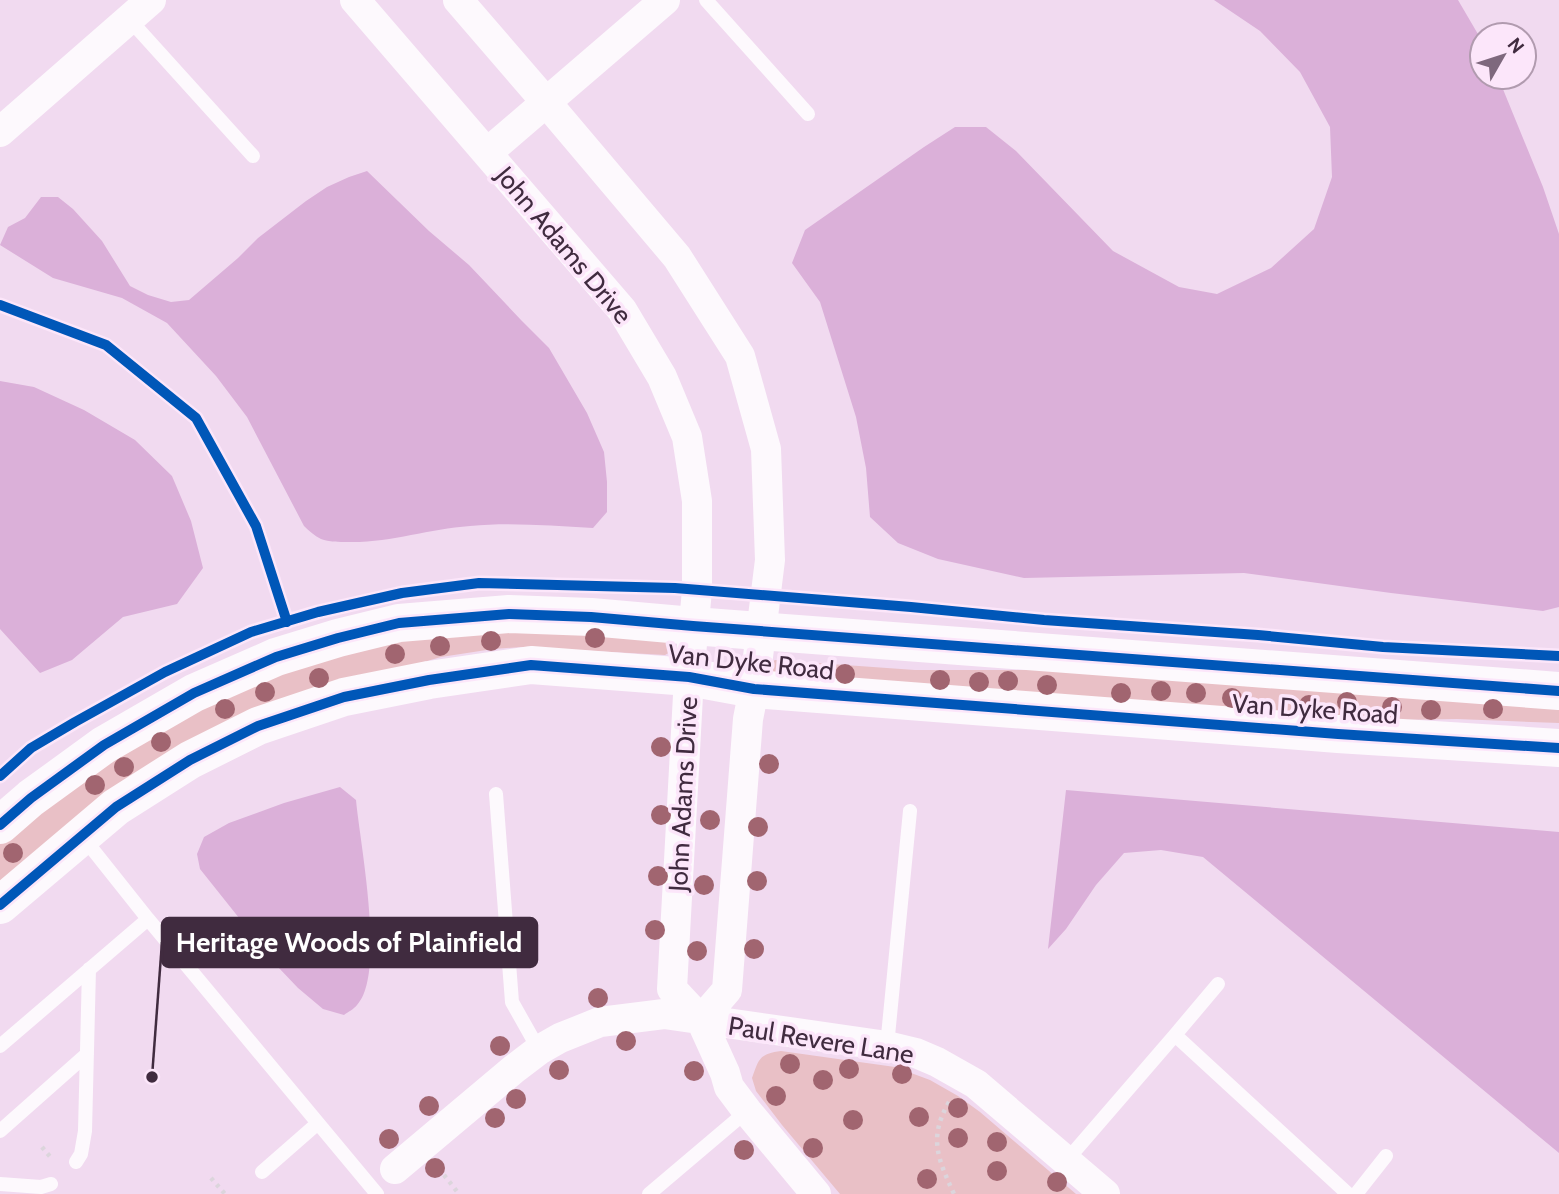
<svg xmlns="http://www.w3.org/2000/svg" width="1559" height="1194" viewBox="0 0 1559 1194" font-family="Cabin,sans-serif">
<style>
.green{fill:#e9c0c6}
.water{fill:#dbb0d9}
.lines{fill:none;stroke-linecap:round;stroke-linejoin:round}
.path{stroke:#dcd5dc;stroke-width:4.5;stroke-dasharray:3.5 5;stroke-linecap:butt}
.lane{stroke:#fdf9fd;stroke-width:14}
.street{stroke:#fdf9fd;stroke-width:30}
.secondary{stroke:#fdf9fd;stroke-width:38}
.cycleway-casing{stroke:#fce6fa;stroke-width:15}
.cycleway{stroke:#0057b8;stroke-width:10}
.tree{fill:#a16570}
.labels{text-anchor:middle;dominant-baseline:central;stroke-width:7;stroke-linejoin:round;paint-order:stroke}
.street-label{font-size:26px;fill:#402b3f;stroke:#fce6fa}
.leader{fill:none;stroke:#402b3f;stroke-width:2.5}
.callout-dot{fill:#402b3f;stroke:#fce6fa;stroke-width:2.5}
.callout{fill:#402b3f;stroke:#402b3f;stroke-width:2.5}
.callout-label{font-size:28px;text-anchor:middle;font-weight:bold;fill:#fff}
</style>
<rect width="100%" height="100%" fill="#f1daf0"/>
<path class="green" d="M476,628L667,639L671,644L672,649L670,652L665,655L522,647L493,649L441,657L341,686L0,886V839L146,729L326,654Z
M775,660L915,670H1051L1559,704V723L1457,719L1329,721L772,674L770,663Z
M781,1051L895,1067L930,1080L958,1096L980,1112L1076,1194H840L782,1125L756,1091L752,1078C759,1059 759,1054 781,1051Z"/>
<path class="water" d="M1214,0H1458L1482,41V77H1498L1543,187L1559,234V607L1543,611L1391,593L1244,573L1024,578L938,559L898,543L870,517L866,468L856,417L820,302L792,263L805,230L924,147L955,127H986L1016,151L1113,251L1179,287L1217,294L1271,268L1314,229L1332,177L1330,127L1300,72L1260,31Z
M367,171L429,231L469,265L521,320L549,348L587,413L604,452L607,482V512L593,528C552,526 511,522 470,526C428,529 390,543 348,542C339,542 329,542 321,539C315,536 309,531 304,526L247,417L216,376L167,323L122,298L53,278L0,245L8,227L25,218L41,197H58L73,209L102,241L130,286L148,295L171,302L189,300L238,258L258,238L306,201L327,187L349,177Z
M0,381L34,387L84,410L135,440L172,476L191,521L203,568L177,604L123,617L72,660L40,673L0,629Z
M340,787L356,800C360,843 386,974 357,1005C354,1009 348,1012 344,1015L323,1009L298,988L278,967L200,869L197,854L204,837L229,823L284,803Z
M1066,790L1559,832V1153L1203,857L1161,850L1124,853L1096,885L1066,929L1048,949Z"/>
<g class="lines">
<path class="path" d="M949,1102C928,1138 938,1159 954,1194
M42,1147L52,1159
M444,1175L459,1194
M211,1178L225,1194"/>
<path class="lane" d="M706,0L808,114
M129,19L253,156
M496,794L512,1002L539,1050
M82,836L148,919L377,1194
M1175,1035L1348,1194
M0,1046L148,919
M887,1046L910,811
M0,1131L87,1054
M1067,1160L1175,1035L1218,984
M76,1162L81,1154L85,1131L89,969
M262,1172L318,1123
M0,1184L41,1187L51,1184
M649,1194L747,1111
M1356,1194L1386,1156"/>
<path class="street" d="M355,0L622,310L662,377L687,437L697,501V590L689,677L672,989L701,1020L725,1073L729,1087L747,1111L816,1194
M458,0L546,102L677,257L740,356L766,449L770,560L754,689L748,719L727,990L701,1020
M0,132L151,0
M487,153L665,0
M395,1169L514,1069L539,1050L560,1038L600,1022L664,1014L887,1046L916,1053L937,1062L976,1084L1105,1194"/>
<path class="secondary" d="M0,825L31,798L104,745L194,693L276,657L338,638L399,623L509,614L591,617L693,626L1559,691
M0,905L116,807L190,760L258,726L344,697L429,680L531,665L689,677L754,689L1338,734L1559,748"/>
<g class="cycleway-casing">
<path id="cycleway" d="M0,305L106,345L196,418L256,526L287,622
M0,776L31,748L75,722L165,672L251,632L318,612L402,593L479,583L675,588L911,607L1044,620L1258,635L1383,647L1559,656
M0,825L31,798L104,745L194,693L276,657L338,638L399,623L509,614L591,617L693,626L1559,691
M0,905L116,807L190,760L258,726L344,697L429,680L531,665L689,677L754,689L1338,734L1559,748"/>
</g>
<use href="#cycleway" class="cycleway"/>
</g>
<g class="tree">
<circle cx="595" cy="638" r="10"/>
<circle cx="491" cy="641" r="10"/>
<circle cx="440" cy="646" r="10"/>
<circle cx="395" cy="654" r="10"/>
<circle cx="845" cy="674" r="10"/>
<circle cx="319" cy="678" r="10"/>
<circle cx="940" cy="680" r="10"/>
<circle cx="1008" cy="681" r="10"/>
<circle cx="979" cy="682" r="10"/>
<circle cx="1047" cy="685" r="10"/>
<circle cx="1161" cy="691" r="10"/>
<circle cx="265" cy="692" r="10"/>
<circle cx="1121" cy="693" r="10"/>
<circle cx="1196" cy="693" r="10"/>
<circle cx="1232" cy="698" r="10"/>
<circle cx="1347" cy="702" r="10"/>
<circle cx="1309" cy="705" r="10"/>
<circle cx="1392" cy="707" r="10"/>
<circle cx="225" cy="709" r="10"/>
<circle cx="1493" cy="709" r="10"/>
<circle cx="1431" cy="710" r="10"/>
<circle cx="161" cy="742" r="10"/>
<circle cx="661" cy="747" r="10"/>
<circle cx="769" cy="764" r="10"/>
<circle cx="124" cy="767" r="10"/>
<circle cx="95" cy="785" r="10"/>
<circle cx="661" cy="815" r="10"/>
<circle cx="710" cy="820" r="10"/>
<circle cx="758" cy="827" r="10"/>
<circle cx="13" cy="853" r="10"/>
<circle cx="658" cy="876" r="10"/>
<circle cx="757" cy="881" r="10"/>
<circle cx="704" cy="885" r="10"/>
<circle cx="655" cy="930" r="10"/>
<circle cx="754" cy="949" r="10"/>
<circle cx="697" cy="951" r="10"/>
<circle cx="598" cy="998" r="10"/>
<circle cx="626" cy="1041" r="10"/>
<circle cx="500" cy="1046" r="10"/>
<circle cx="790" cy="1064" r="10"/>
<circle cx="849" cy="1069" r="10"/>
<circle cx="559" cy="1070" r="10"/>
<circle cx="694" cy="1071" r="10"/>
<circle cx="902" cy="1074" r="10"/>
<circle cx="823" cy="1080" r="10"/>
<circle cx="776" cy="1096" r="10"/>
<circle cx="516" cy="1099" r="10"/>
<circle cx="429" cy="1106" r="10"/>
<circle cx="958" cy="1108" r="10"/>
<circle cx="919" cy="1117" r="10"/>
<circle cx="495" cy="1118" r="10"/>
<circle cx="853" cy="1120" r="10"/>
<circle cx="958" cy="1138" r="10"/>
<circle cx="389" cy="1139" r="10"/>
<circle cx="997" cy="1142" r="10"/>
<circle cx="813" cy="1148" r="10"/>
<circle cx="744" cy="1150" r="10"/>
<circle cx="435" cy="1168" r="10"/>
<circle cx="997" cy="1171" r="10"/>
<circle cx="927" cy="1179" r="10"/>
<circle cx="1057" cy="1182" r="10"/>
</g>
<g class="labels">
<g class="street-label">
<text transform="translate(564 245) rotate(50)">John Adams Drive</text>
<text transform="translate(751 662) rotate(6)">Van Dyke Road</text>
<text transform="translate(1315 709) rotate(4)">Van Dyke Road</text>
<text transform="translate(683 794) rotate(-87)">John Adams Drive</text>
<text transform="translate(821 1040) rotate(9)">Paul Revere Lane</text>
</g>
</g>
<path class="leader" d="M152 1077L162 942"/>
<circle class="callout-dot" cx="152" cy="1077" r="7"/>
<rect class="callout" x="162" y="918" width="375" height="49" rx="7"/>
<g class="callout-label">
<text x="349" y="952">Heritage Woods of Plainfield</text>
</g>
<g transform="translate(1503 56) rotate(51)"><circle r="33" fill="#fce6fa" stroke="#b19baf" stroke-width="2"/>
<path d="M0-5L12 26L0 18L-12 26Z" fill="#7e687d"/>
<text y="-10" font-size="19" font-weight="bold" text-anchor="middle" fill="#402b3f">N</text>
</g>
</svg>
